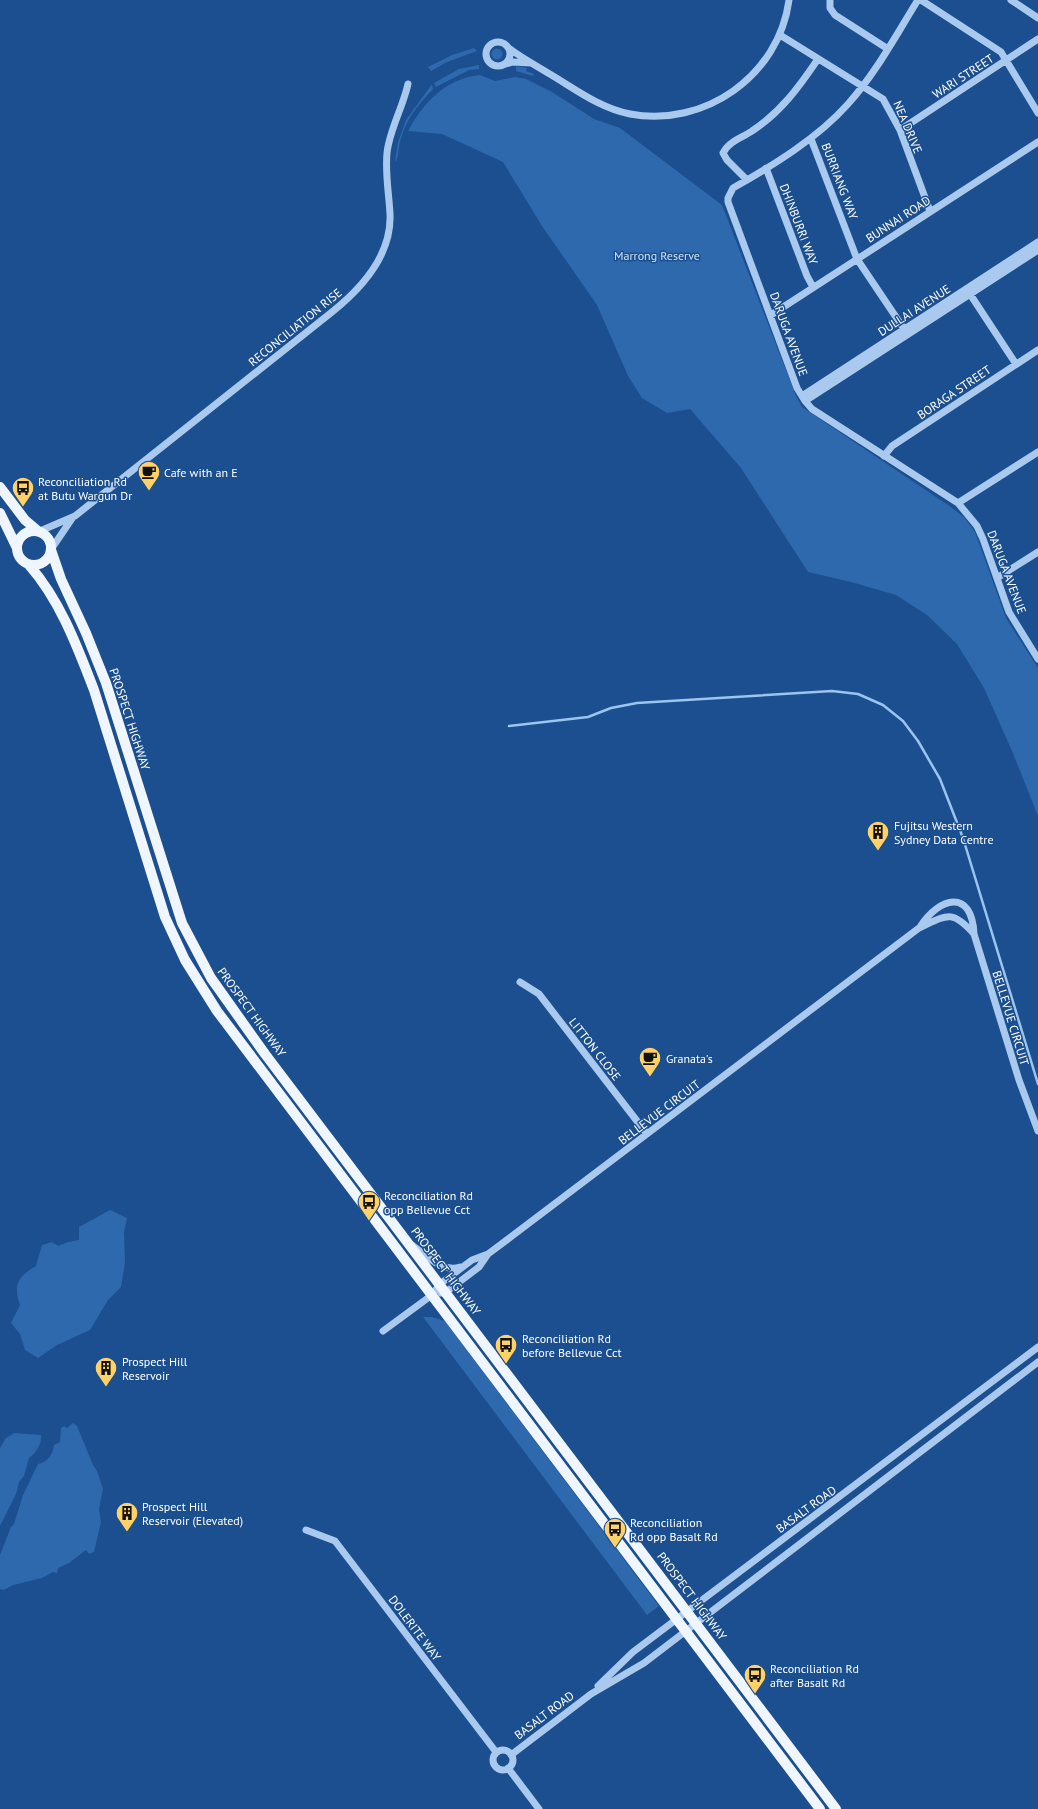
<svg xmlns="http://www.w3.org/2000/svg" width="1038" height="1809" viewBox="0 0 1038 1809" font-family="'PT Sans',sans-serif">
<style>
.green{fill:#2e69ad}
.lines{fill:none;stroke-linecap:round;stroke-linejoin:round}
.stream{stroke:#9cc4f0;stroke-width:2.5}
.minor{stroke:#a9c9ee;stroke-width:7}
.major{stroke:#f0f6ff;stroke-width:10}
.labels{text-anchor:middle;dominant-baseline:central;stroke-width:3;stroke-linejoin:round;paint-order:stroke}
.street-label{font-size:12px;fill:#fff;stroke:#1b4f8f}
.park-label{font-size:12px;fill:#cfe3fa;stroke:#1b4f8f}
.poi-label{font-size:12px;fill:#fff;stroke:#1b4f8f;text-anchor:start}
</style>
<rect width="100%" height="100%" fill="#1b4f8f"/>
<path class="green" d="M474,48L477,51L447,62L431,71L428,67L452,55Z
M491.5 54a5.5 5.5 0 1 1 11 0a5.5 5.5 0 1 1-11 0Z
M479,65V69L469,70L436,87L434,83L459,69Z
M516,66L527,68L526,71L534,74L533,76L516,71Z
M480,75L495,81L515,77L526,79L552,92L594,119L620,128L722,205L796,396L802,407L948,505L964,517L975,532L1006,618L1038,668V816L1012,751L984,688L957,644L927,615L896,595L851,582L808,572L741,468L690,409L667,413L642,398L628,376L597,305L542,226L503,162L442,134L408,131C424,102 445,79 480,75Z
M432,84L433,89C418,105 405,120 400,142C398,148 399,158 395,162L398,142L406,120Z
M110,1210L127,1218L124,1232L125,1263L121,1287L108,1300L90,1330L57,1345L38,1358L25,1350L20,1334L11,1323L20,1305C13,1285 18,1276 36,1266L42,1245L52,1242L58,1246L68,1242L79,1240V1227Z
M423,1317H432L445,1321L659,1606L647,1615Z
M73,1423L77,1426L93,1465L97,1471L103,1489L99,1509L101,1522L94,1552L89,1554L86,1550L69,1563L58,1568L57,1573L53,1572L42,1578L13,1585L4,1590L0,1589V1555L11,1527L14,1524L23,1495L38,1464C48,1462 53,1454 54,1445L60,1442L61,1428L64,1426L67,1428Z
M14,1433L41,1435C42,1444 36,1453 29,1458L24,1476L19,1482L16,1494L0,1526V1448L6,1438Z"/>
<g class="lines">
<path class="stream" d="M509,726L588,717L611,708L637,703L832,691L858,694L883,705L903,721L918,741L940,779L963,838L1038,1084"/>
<path class="minor" d="M830,0V8L835,15L888,49
M918,0C896,35 876,73 848,104C818,138 772,166 733,188L728,198V202L797,388L805,401L812,409L958,503L977,526L983,539L1009,612L1038,659
M921,0L1001,52L1038,113
M1011,0L1038,18
M780,35L883,99L900,130L930,211
M486 54a12 12 0 1 1 24 0a12 12 0 1 1-24 0Z
M510,49C522,58 535,65 548,73C574,88 599,108 630,114C704,128 779,76 789,0
M506,64L513,62L531,63
M900,130L1038,39
M811,139L857,259L906,332
M766,168L807,276L813,287
M747,180L727,160L723,153C729,141 742,138 752,131C781,112 799,87 818,59
M968,291L1016,364
M771,315L1038,142
M802,396L1038,242
M805,401L1038,250
M884,456L892,446L1038,350
M958,503L1038,452
M40,531L75,516L332,312C362,288 392,255 390,214C389,194 385,174 387,153C389,131 403,107 408,84
M52,548L73,517
M997,578L1038,552
M920,927C939,897 972,888 974,934L1019,1080L1038,1131
M520,982L539,994L647,1134
M412,1245C426,1255 442,1273 460,1267
M441,1293L446,1292L479,1267L488,1254
M383,1331L432,1295L440,1284L472,1260L488,1254L512,1236L919,928C947,915 952,909 974,934
M306,1530L335,1541L496,1752
M598,1686L633,1652L1038,1347
M493 1760a10 10 0 1 1 20 0a10 10 0 1 1-20 0Z
M511,1755L591,1694L644,1663L1038,1362
M508,1768L539,1809"/>
<path class="major" d="M0,487L25,520L38,531
M0,513L17,548
M17 548a17 17 0 1 1 34 0a17 17 0 1 1-34 0Z
M51,550L61,579L86,633L106,683L182,923L211,978L265,1054L836,1809
M29,565C60,600 77,646 94,690L165,917L185,960L217,1011L820,1809"/>
</g>
<defs>
<g id="cafe-pin" transform="scale(1.15)"><path d="M0 17L-7.5 6A9.5 9.5 0 1 1 7.5 6Z" fill="#ffd166" stroke="#1b4f8f"/><path d="M-5.5-4.5H6V0H3Q3 3.5 0 3.5H-2.5Q-5.5 3.5-5.5 0ZM3-3.2v2h1.7v-2ZM-6 4.5H4V6H-6Z" fill="#111"/></g>
<g id="bus-pin" transform="scale(1.15)"><path d="M0 17L-7.5 6A9.5 9.5 0 1 1 7.5 6Z" fill="#ffd166" stroke="#1b4f8f"/><path d="M-5-6H5V4H4V6H2V4H-2V6H-4V4H-5ZM-3.5-4V0h7V-4ZM-3.5 1.2v1.5H-2V1.2ZM2 1.2v1.5H3.5V1.2Z" fill="#111"/></g>
<g id="building-pin" transform="scale(1.15)"><path d="M0 17L-7.5 6A9.5 9.5 0 1 1 7.5 6Z" fill="#ffd166" stroke="#1b4f8f"/><path d="M-4-6H4V6H1V3H-1V6H-4ZM-2.5-4.3h1.7v1.8h-1.7ZM.8-4.3h1.7v1.8H.8ZM-2.5-1h1.7V.8h-1.7ZM.8-1h1.7V.8H.8Z" fill="#111"/></g>
</defs>
<g fill-rule="evenodd">
<use href="#cafe-pin" x="149" y="472"/>
<use href="#bus-pin" x="23" y="488"/>
<use href="#building-pin" x="878" y="832"/>
<use href="#cafe-pin" x="650" y="1058"/>
<use href="#bus-pin" x="369" y="1202"/>
<use href="#bus-pin" x="506" y="1345"/>
<use href="#building-pin" x="106" y="1368"/>
<use href="#building-pin" x="127" y="1513"/>
<use href="#bus-pin" x="615" y="1529"/>
<use href="#bus-pin" x="755" y="1675"/>
</g>
<g class="labels">
<g class="street-label">
<text transform="translate(963 76) rotate(-33)">WARI STREET</text>
<text transform="translate(908 127) rotate(67)">NEA DRIVE</text>
<text transform="translate(840 181) rotate(69)">BURRIANG WAY</text>
<text transform="translate(898 219) rotate(-33)">BUNNAI ROAD</text>
<text transform="translate(799 224) rotate(69)">DHINBURRI WAY</text>
<text transform="translate(914 310) rotate(-33)">DULLAI AVENUE</text>
<text transform="translate(295 327) rotate(-39)">RECONCILIATION RISE</text>
<text transform="translate(789 334) rotate(70)">DARUGA AVENUE</text>
<text transform="translate(954 392) rotate(-34)">BORAGA STREET</text>
<text transform="translate(1007 572) rotate(69)">DARUGA AVENUE</text>
<text transform="translate(130 719) rotate(72)">PROSPECT HIGHWAY</text>
<text transform="translate(252 1012) rotate(54)">PROSPECT HIGHWAY</text>
<text transform="translate(1011 1018) rotate(73)">BELLEVUE CIRCUIT</text>
<text transform="translate(595 1049) rotate(52)">LITTON CLOSE</text>
<text transform="translate(659 1112) rotate(-37)">BELLEVUE CIRCUIT</text>
<text transform="translate(446 1271) rotate(53)">PROSPECT HIGHWAY</text>
<text transform="translate(806 1509) rotate(-36)">BASALT ROAD</text>
<text transform="translate(692 1596) rotate(53)">PROSPECT HIGHWAY</text>
<text transform="translate(415 1628) rotate(53)">DOLERITE WAY</text>
<text transform="translate(544 1715) rotate(-37)">BASALT ROAD</text>
</g>
<g class="park-label">
<text x="657" y="255">Marrong Reserve</text>
</g>
<g class="poi-label">
<text x="164" y="472">Cafe with an E</text>
<text x="38" y="481">Reconciliation Rd<tspan x="38" dy="14">at Butu Wargun Dr</tspan></text>
<text x="894" y="825">Fujitsu Western<tspan x="894" dy="14">Sydney Data Centre</tspan></text>
<text x="666" y="1058">Granata's</text>
<text x="384" y="1195">Reconciliation Rd<tspan x="384" dy="14">opp Bellevue Cct</tspan></text>
<text x="522" y="1338">Reconciliation Rd<tspan x="522" dy="14">before Bellevue Cct</tspan></text>
<text x="122" y="1361">Prospect Hill<tspan x="122" dy="14">Reservoir</tspan></text>
<text x="142" y="1506">Prospect Hill<tspan x="142" dy="14">Reservoir (Elevated)</tspan></text>
<text x="630" y="1522">Reconciliation<tspan x="630" dy="14">Rd opp Basalt Rd</tspan></text>
<text x="770" y="1668">Reconciliation Rd<tspan x="770" dy="14">after Basalt Rd</tspan></text>
</g>
</g>
</svg>
